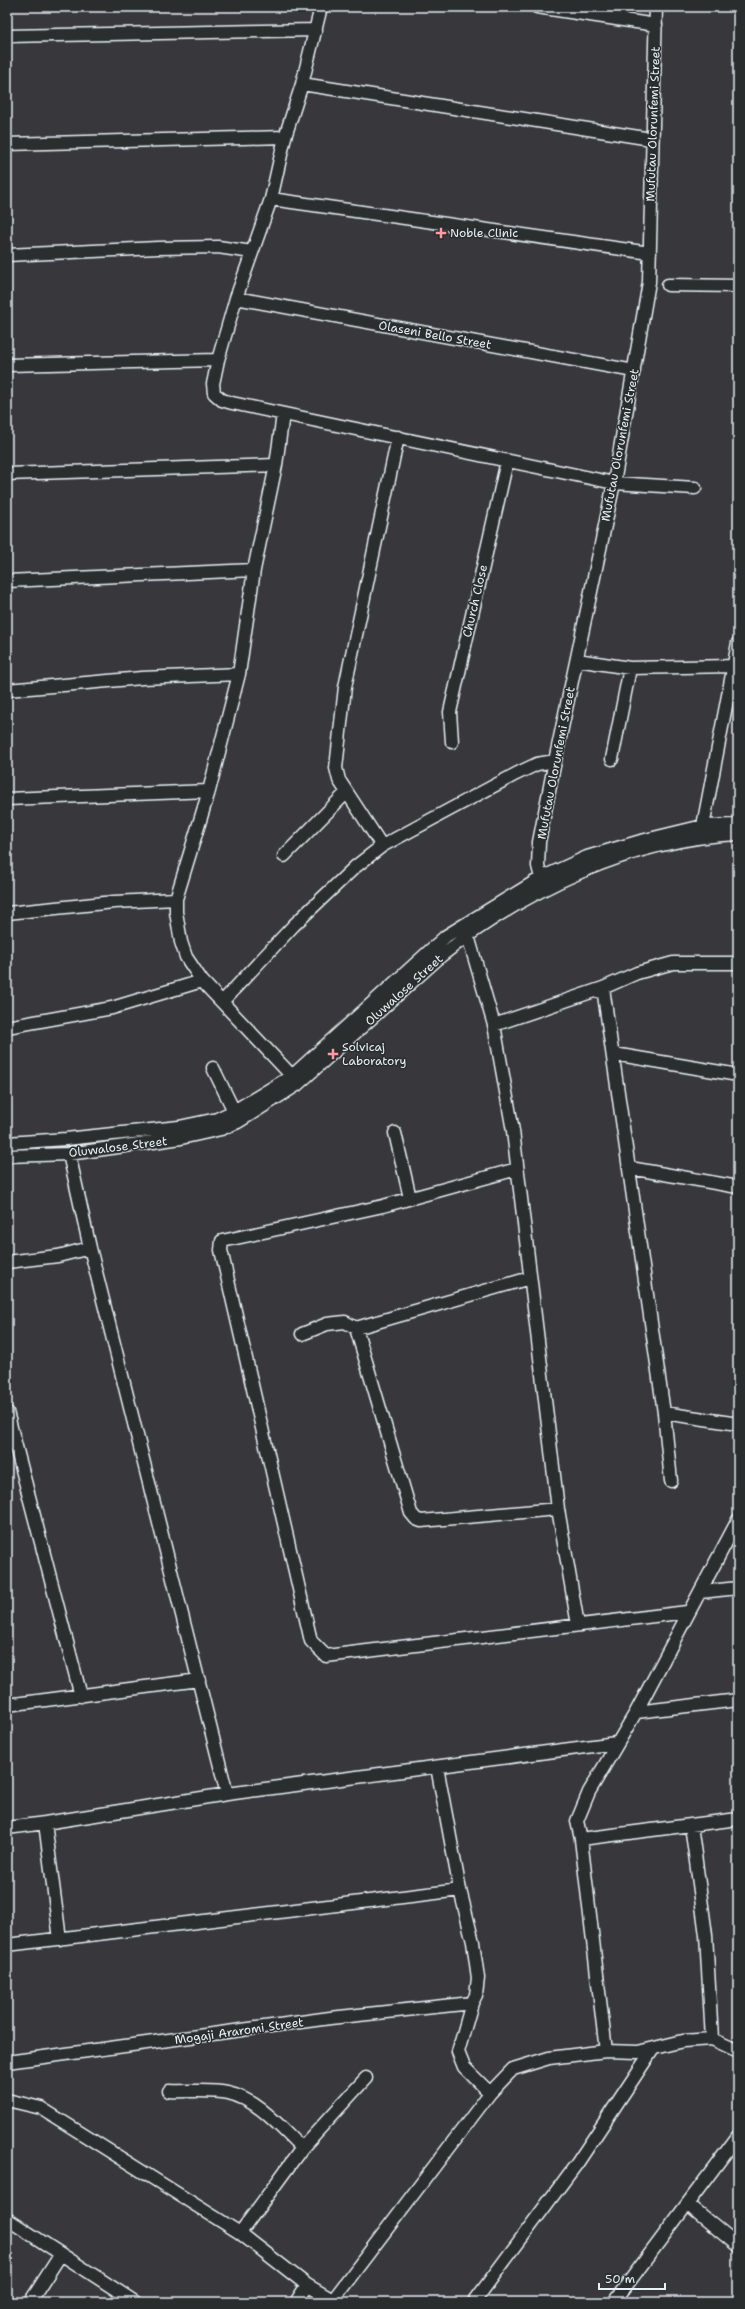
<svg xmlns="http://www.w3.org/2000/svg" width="745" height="2309" viewBox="0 0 745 2309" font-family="'Shantell Sans',sans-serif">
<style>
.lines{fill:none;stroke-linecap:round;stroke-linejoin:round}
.minor-casing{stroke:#e8f1f8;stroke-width:15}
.minor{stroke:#2a2d2e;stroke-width:12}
.poi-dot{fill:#ff9aa2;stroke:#2a2d2e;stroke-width:1.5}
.labels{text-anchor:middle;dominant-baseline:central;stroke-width:3;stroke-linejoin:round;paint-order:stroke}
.street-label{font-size:12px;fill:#e8f1f8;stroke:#2a2d2e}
.poi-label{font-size:12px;fill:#e8f1f8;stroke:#2a2d2e;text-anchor:start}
</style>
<rect width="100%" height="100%" fill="#38373b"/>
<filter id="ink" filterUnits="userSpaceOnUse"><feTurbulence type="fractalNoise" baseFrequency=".025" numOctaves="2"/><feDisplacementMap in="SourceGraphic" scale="8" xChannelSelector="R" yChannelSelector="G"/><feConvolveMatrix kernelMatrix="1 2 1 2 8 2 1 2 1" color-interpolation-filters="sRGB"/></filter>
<g filter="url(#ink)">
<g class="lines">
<g class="minor-casing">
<path id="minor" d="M321,7L302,84L285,137L271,199L236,298L218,360L213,384L214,393L222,400L232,403L614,483L695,488
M537,7L656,25
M7,36L316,30
M302,84L651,139
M7,144L285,137
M271,199L650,253
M7,255L158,248L218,247L252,252
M668,285L738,286
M236,298L634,371
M7,365L218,360
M283,414L276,465L254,570L239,674L209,791L176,899V912L181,942L186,957L202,981L292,1076
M7,474L276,465
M7,581L254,570
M577,660L630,668L733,666
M7,690L142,678L239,674
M452,742L450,712L507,461
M612,759L630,668
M7,799L209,791
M703,826L738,643
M382,846L339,780L336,768L345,687L398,437
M284,856L347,792
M541,878L538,866L539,842L555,761L614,483L649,282L656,7
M7,913L114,902L176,899
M468,936L494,1025L513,1131L558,1509L578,1625
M603,988L664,1413L671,1481
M222,1002L294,925L355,867L382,846L516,774L537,764L555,761
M494,1025L603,988L637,973L673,963H738
M7,1027L112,1008L202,981
M614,1054L738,1075
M213,1068L234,1111
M395,1133L410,1198
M7,1143L66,1139L179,1127L217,1119L234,1111L292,1076L446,936L541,878L587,857L641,841L703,826L738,825
M69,1154L90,1248L227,1794
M7,1156L69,1154L181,1138L221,1129L238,1122L297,1085L442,955C526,889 631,839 738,834
M630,1168L738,1187
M517,1169L383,1206L222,1241L221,1250L311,1641L326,1656L687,1612
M7,1262L58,1256L90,1248
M356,1328L411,1513L416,1519L421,1521L558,1509
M302,1334L327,1324L345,1322L356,1328L530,1278
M7,1412L81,1696
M664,1413L738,1424
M700,1592L738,1588
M7,1705L199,1680
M636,1712L738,1700
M437,1767L460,1890L473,1942L478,1978L476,1995L472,2003L458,2052L464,2067L490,2093
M45,1823L60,1939
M691,1825L706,1935L712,2039
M7,1828L45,1823L227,1794L616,1743
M581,1839L738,1819
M7,1945L460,1890
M606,2051L581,1839L577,1821L589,1792L636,1712L738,1520
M7,2062L330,2018L472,2003
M169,2091C188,2092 210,2089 228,2093C259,2100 281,2128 302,2148
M7,2100L41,2108L240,2233L307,2285L336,2302
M687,2204L738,2246
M7,2219L135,2302
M240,2233L302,2148L366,2078
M333,2300L490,2093L513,2069L549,2058L606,2051L638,2052L683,2041L712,2039L738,2051
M30,2302L61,2254
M296,2302L307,2285
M474,2302L578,2162L653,2049
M614,2302L738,2136"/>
</g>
<use href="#minor" class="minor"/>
</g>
</g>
<g class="poi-dot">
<path d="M439 227h4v4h4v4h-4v4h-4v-4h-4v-4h4z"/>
<path d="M331 1048h4v4h4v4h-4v4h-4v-4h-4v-4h4z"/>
</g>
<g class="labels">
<g class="street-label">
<text transform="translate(653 124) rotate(-88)">Mufutau Olorunfemi Street</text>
<text transform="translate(435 335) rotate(10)">Olaseni Bello Street</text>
<text transform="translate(620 445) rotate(-79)">Mufutau Olorunfemi Street</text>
<text transform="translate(475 601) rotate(-77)">Church Close</text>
<text transform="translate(556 763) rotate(-79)">Mufutau Olorunfemi Street</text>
<text transform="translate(404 990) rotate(-42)">Oluwalose Street</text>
<text transform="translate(118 1147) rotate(-7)">Oluwalose Street</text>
<text transform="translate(239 2031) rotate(-8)">Mogaji Araromi Street</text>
</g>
<g class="poi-label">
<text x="450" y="233">Noble Clinic</text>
<text x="342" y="1047">Solvicaj<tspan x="342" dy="14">Laboratory</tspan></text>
</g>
</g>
<rect width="745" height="2309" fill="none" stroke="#2a2d2e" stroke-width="24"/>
<rect x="12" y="12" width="721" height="2285" fill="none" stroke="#e8f1f8" stroke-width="1.5" filter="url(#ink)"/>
<path d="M599 2283v6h66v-6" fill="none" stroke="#e8f1f8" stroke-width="2"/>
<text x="605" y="2283" font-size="12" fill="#e8f1f8" stroke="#2a2d2e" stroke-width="3" paint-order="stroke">50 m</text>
</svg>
